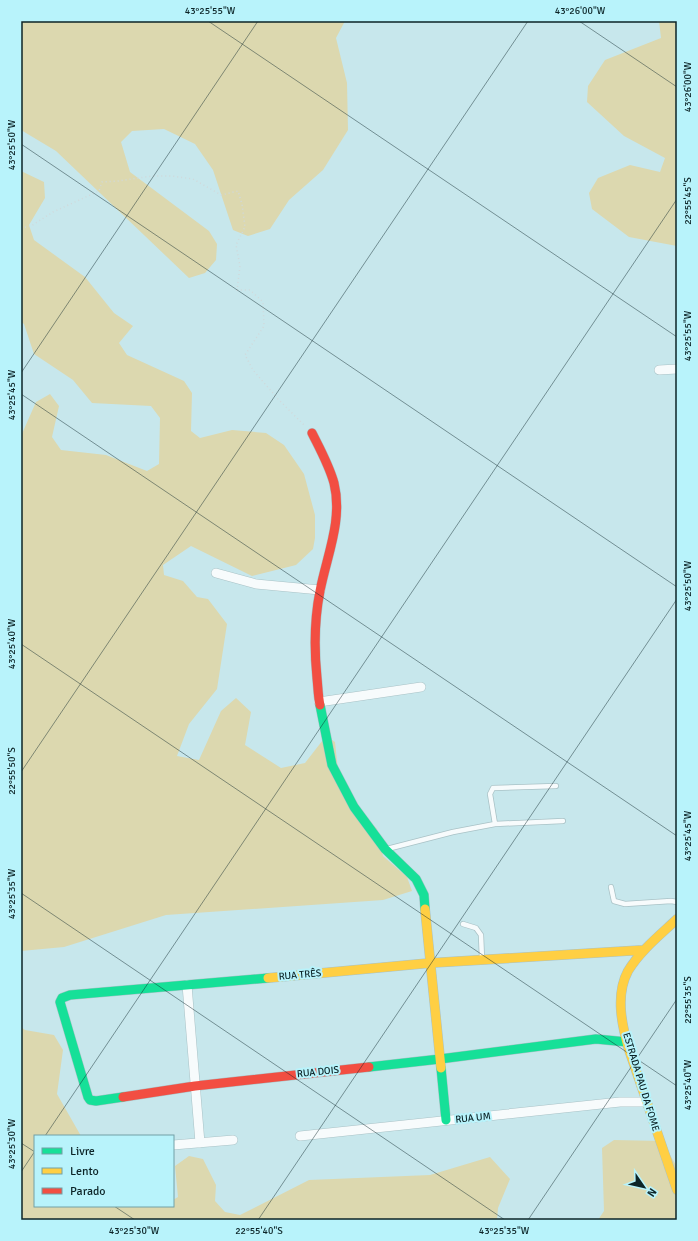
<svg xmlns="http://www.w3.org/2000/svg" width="698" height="1241" viewBox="0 0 698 1241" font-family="Signika,sans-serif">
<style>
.green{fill:#dcd8af}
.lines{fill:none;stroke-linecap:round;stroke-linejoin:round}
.lane-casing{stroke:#a9c2c6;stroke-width:6}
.street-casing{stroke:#a9c2c6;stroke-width:10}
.fast-casing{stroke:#a9c2c6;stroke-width:10}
.slow-casing{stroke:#a9c2c6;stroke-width:10}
.jam-casing{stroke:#a9c2c6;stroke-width:10}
.path{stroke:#d0d9db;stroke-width:1.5;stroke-dasharray:1 3;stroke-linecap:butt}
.lane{stroke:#f7fbfc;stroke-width:4.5}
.street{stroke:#f7fbfc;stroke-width:9}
.fast{stroke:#16e098;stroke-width:9}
.slow{stroke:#ffcf43;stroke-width:9}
.jam{stroke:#f24e42;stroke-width:9}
.ticks{fill:none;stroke:#0c2427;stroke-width:1;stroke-opacity:0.45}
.labels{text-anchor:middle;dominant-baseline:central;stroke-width:4;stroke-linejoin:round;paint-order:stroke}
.street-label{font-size:10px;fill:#0c2427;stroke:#b8f3fb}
.neatline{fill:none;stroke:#0c2427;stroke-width:1.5}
.ticks-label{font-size:10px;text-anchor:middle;fill:#0c2427}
</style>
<rect width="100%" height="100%" fill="#c7e7ec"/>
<path class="green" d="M21,21H345L336,38L347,83L348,130L323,170L289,200L270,229L248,236L233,230L213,170L195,144L164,129L132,131L121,142L130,172L209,231L217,244L216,260L205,273L189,278L56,151L21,130Z
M659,21H677V246L629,237L592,209L589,193L598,178L630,165L660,172L665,158L624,136L587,102L588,86L605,60L661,38Z
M21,171L44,182L45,198L29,225L34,240L85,277L114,313L133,326L119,343L127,355L184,381L192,393L191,431L200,438L232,430L266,433L284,445L304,474L315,515V538L313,549L296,565L252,576L191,546L163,565L164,575L183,581L197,597L208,599L227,624L217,689L189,724L177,756L199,760L221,711L236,698L251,712L245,745L281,768L305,763L326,736L335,742L340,789L377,829L383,856L407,877L412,891L383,900L166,915L64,947L21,951V436L36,402L50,394L59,406L52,437L61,450L106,455L147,471L159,464L160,418L151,406L92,403L73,380L34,354L24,324L21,322Z
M21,1027L25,1030L54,1035L63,1050L57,1094L81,1136H35V1206H173V1200L178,1197L175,1166L189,1156L203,1159L216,1185L215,1201L225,1212L240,1215L309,1180L430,1175L490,1157L510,1179L498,1208L497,1220H21Z
M614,1140L662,1141L677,1167V1220H598L604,1211L602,1148Z"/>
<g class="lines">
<g class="lane-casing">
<path id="lane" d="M495,824L490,794L493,788L556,786
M387,849L453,832L495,824L563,821
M611,887L614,901L625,904L671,901L677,902
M463,924L476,928L481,935L482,959"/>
</g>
<g class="street-casing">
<path id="street" d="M659,370L677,369
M216,573L256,584L320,590
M319,702L421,687
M187,985L200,1143
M300,1136L620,1102H646
M173,1145L233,1140"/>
</g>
<g class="fast-casing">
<path id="fast" d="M320,705L332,765L354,807L385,849L416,879L424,895L425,909
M369,1067L440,1059L596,1039L627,1042
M441,1068L446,1120
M123,1097L96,1101L90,1100L88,1097L60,1002L62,998L70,995L268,978"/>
</g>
<g class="slow-casing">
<path id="slow" d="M425,909L441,1068
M677,919C660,935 640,951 628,971C615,995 622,1026 629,1050L677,1190
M268,978L430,963L643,950"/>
</g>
<g class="jam-casing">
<path id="jam" d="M312,433C320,449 329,465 334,483C343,520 327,555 320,591C314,621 314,648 317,678C318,687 318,696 320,705
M123,1097L195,1086L369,1067"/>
</g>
<path class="path" d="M21,228L31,226L53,212L99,191L102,182L118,181L152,176H172L193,179L221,195L238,191L242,204L245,227L236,245L240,266L237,290H250L263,302L264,326L245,355L253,370L278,399L305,426"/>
<use href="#lane" class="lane"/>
<use href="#street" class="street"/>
<use href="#fast" class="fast"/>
<use href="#slow" class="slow"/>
<use href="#jam" class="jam"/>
</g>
<path class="ticks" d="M208,21L677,337M579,21L677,87M21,144L677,587M21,373L258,21M21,394L677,836M21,644L677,1086M21,772L528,21M21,893L505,1220M45,1136L677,199M21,1143L35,1152M21,1172L35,1151M114,1206L135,1220M258,1220L677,599M528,1220L677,999"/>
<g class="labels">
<g class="street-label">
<text transform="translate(300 975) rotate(-5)">RUA TRÊS</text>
<text transform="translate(318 1072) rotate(-6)">RUA DOIS</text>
<text transform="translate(641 1082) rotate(73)">ESTRADA PAU DA FOME</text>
<text transform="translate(473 1118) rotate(-6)">RUA UM</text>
</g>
</g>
<rect width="698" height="1241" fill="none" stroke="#b8f3fb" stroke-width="44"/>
<rect x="34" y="1135" width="140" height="72" fill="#b8f3fb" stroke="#73a0a6"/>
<rect x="42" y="1148" width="20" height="6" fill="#16e098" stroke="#73a0a6"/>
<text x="70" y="1155" font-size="12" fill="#0c2427">Livre</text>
<rect x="42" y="1168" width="20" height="6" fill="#ffcf43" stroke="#73a0a6"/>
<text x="70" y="1175" font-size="12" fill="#0c2427">Lento</text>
<rect x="42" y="1188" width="20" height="6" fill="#f24e42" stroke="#73a0a6"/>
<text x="70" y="1195" font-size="12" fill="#0c2427">Parado</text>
<g transform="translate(644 1187) rotate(124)" stroke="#b8f3fb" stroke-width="3" paint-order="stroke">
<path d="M0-3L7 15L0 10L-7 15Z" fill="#0c2427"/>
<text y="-6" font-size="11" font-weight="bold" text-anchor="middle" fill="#0c2427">N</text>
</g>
<rect x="22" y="22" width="654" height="1197" class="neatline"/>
<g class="ticks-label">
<text x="210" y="14">43°25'55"W</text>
<text x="580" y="14">43°26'00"W</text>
<text transform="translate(687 87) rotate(-90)" y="4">43°26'00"W</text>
<text transform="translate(11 145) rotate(-90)" y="4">43°25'50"W</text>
<text transform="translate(687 201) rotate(-90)" y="4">22°55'45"S</text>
<text transform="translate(687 336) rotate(-90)" y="4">43°25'55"W</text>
<text transform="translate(11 395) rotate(-90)" y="4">43°25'45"W</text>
<text transform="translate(687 586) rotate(-90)" y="4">43°25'50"W</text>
<text transform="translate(11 644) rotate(-90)" y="4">43°25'40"W</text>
<text transform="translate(11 771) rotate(-90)" y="4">22°55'50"S</text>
<text transform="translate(687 836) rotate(-90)" y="4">43°25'45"W</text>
<text transform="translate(11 894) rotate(-90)" y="4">43°25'35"W</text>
<text transform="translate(687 1000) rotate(-90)" y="4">22°55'35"S</text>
<text transform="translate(687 1085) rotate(-90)" y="4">43°25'40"W</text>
<text transform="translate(11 1144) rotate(-90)" y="4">43°25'30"W</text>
<text x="134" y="1234">43°25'30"W</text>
<text x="259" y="1234">22°55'40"S</text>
<text x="504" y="1234">43°25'35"W</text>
</g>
</svg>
